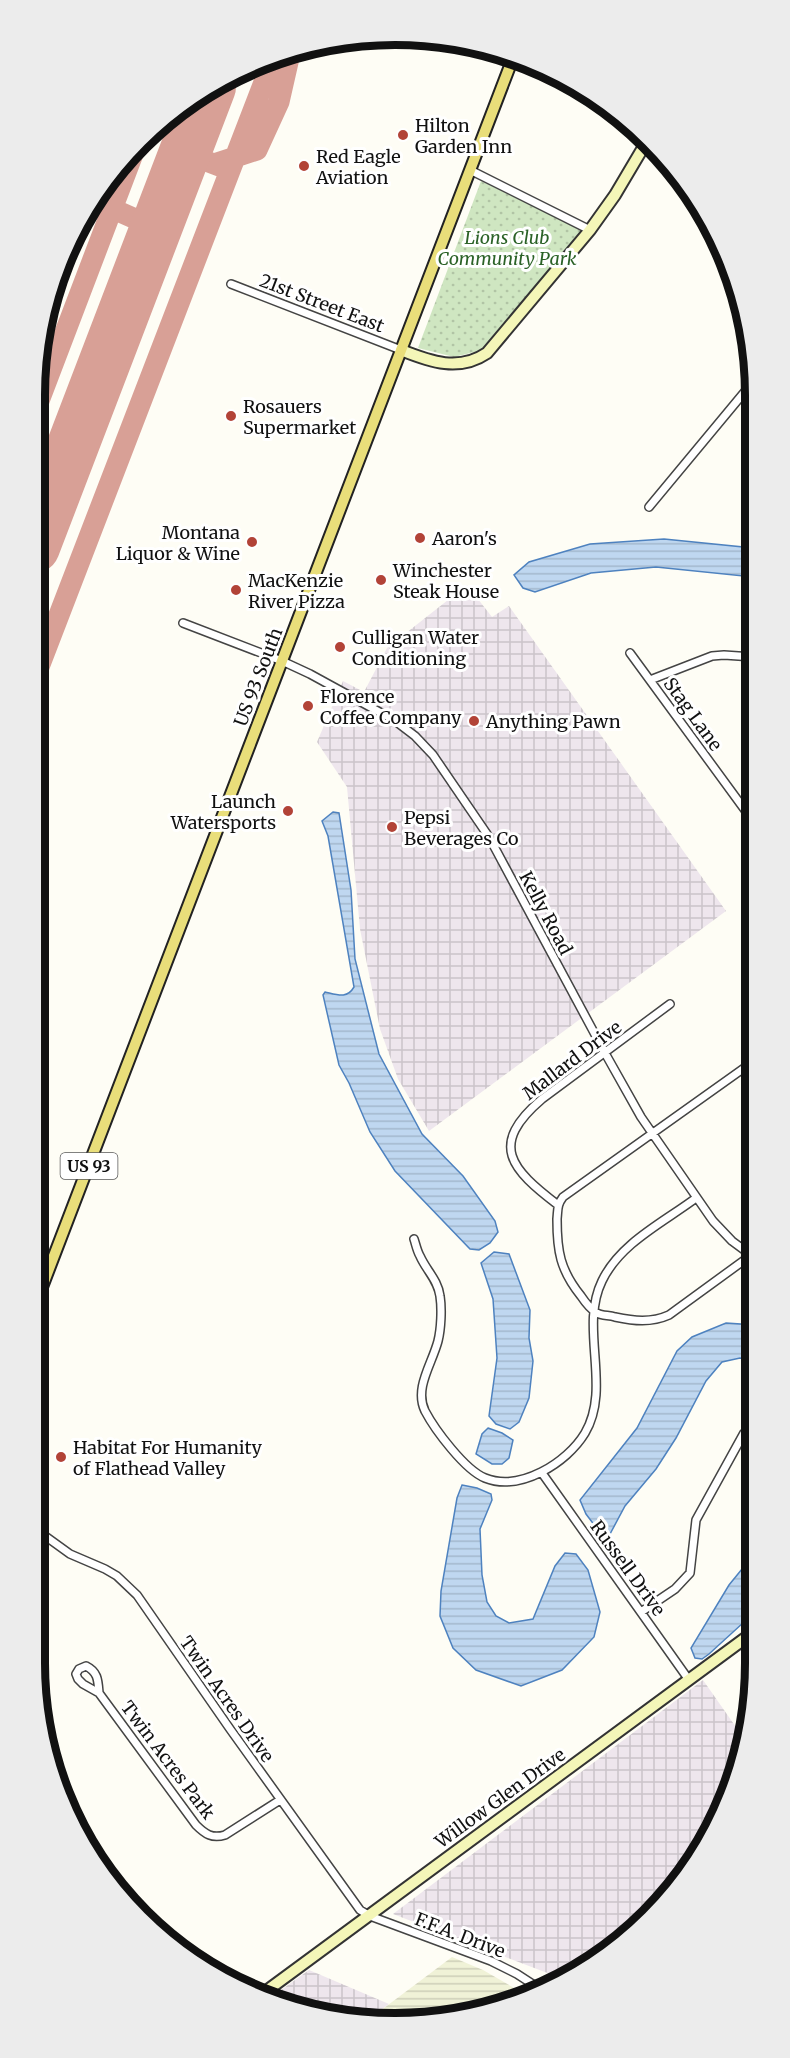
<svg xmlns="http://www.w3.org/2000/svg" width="790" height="2058" viewBox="0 0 790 2058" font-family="Merriweather,serif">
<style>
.industrial{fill:url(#industrial-grid)}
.farmland{fill:url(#farmland-rules)}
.park{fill:url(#park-dots)}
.water{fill:url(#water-rules);stroke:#4e82bf;stroke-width:1.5}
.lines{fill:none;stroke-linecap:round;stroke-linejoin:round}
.taxiway{stroke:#d8a096;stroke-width:21}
.runway{stroke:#d8a096;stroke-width:52}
.street-casing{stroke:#444;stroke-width:10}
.secondary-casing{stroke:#333;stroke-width:14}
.primary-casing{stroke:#222;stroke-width:14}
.street{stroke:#fff;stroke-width:7}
.secondary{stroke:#f4f6b8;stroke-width:10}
.primary{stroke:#e9de7a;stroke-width:10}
.poi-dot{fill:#b24337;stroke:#fff;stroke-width:2}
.labels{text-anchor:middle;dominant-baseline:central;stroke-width:6;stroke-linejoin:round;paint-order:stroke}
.shield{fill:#fff;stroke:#585858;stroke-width:1.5}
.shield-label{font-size:16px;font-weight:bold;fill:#111}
.poi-label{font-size:18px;fill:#111;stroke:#fff;text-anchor:start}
.park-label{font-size:18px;font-style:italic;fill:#2b6227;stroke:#fff}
.street-label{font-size:18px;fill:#111;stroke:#fff}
.rim{fill:none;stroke:#111;stroke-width:8}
</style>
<defs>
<pattern id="industrial-grid" width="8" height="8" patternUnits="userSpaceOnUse" patternTransform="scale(1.5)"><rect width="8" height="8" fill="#eee6ed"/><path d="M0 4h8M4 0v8" fill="none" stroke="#cbc4ca"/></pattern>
<pattern id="farmland-rules" width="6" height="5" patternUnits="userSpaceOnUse" patternTransform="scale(1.5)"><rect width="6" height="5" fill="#f0f2d7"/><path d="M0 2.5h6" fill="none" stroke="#cdceb8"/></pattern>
<pattern id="park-dots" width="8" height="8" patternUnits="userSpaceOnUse" patternTransform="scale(1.5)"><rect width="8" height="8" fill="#cfe6c1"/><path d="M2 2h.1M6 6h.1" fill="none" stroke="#b1c4a5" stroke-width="1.8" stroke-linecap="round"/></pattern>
<pattern id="water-rules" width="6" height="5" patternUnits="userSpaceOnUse" patternTransform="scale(1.5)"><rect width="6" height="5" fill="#bfd7f0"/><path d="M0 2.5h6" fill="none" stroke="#a3b8cd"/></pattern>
</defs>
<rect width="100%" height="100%" fill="#fefdf5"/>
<path class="industrial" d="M467,585L492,617L509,606L726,911L429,1131L398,1079L380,1029L360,929L347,787L317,742L343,681L364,692L387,648Z
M703,1680L745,1740L743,1757L681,1882L595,1963L554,1980L550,1974L393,1914Z
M309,1970L389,2004L368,2020H348L274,1995Z"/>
<path class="farmland" d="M452,1957L483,1970L523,1993L466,2017L368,2020Z"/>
<path class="park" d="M481,181L584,231L483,350L454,357L418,348Z"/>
<path class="water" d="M664,539L753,548V577L656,567L591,573L535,592L523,588L514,575L529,562L590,544Z
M333,812L339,813L351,890L355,959L379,1054L422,1134L463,1176L495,1221L498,1232L490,1243L479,1250L470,1249L395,1171L370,1132L349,1083L339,1065L323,995L325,992C338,995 347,999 354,987L328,836L322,821Z
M494,1252L509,1254L530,1310L529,1338L533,1361L529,1398L519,1422L510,1429L496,1424L489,1416L497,1358L493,1299L481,1263Z
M726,1323L755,1325V1362L740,1358L722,1362L706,1381L676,1438L656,1469L625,1506L610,1534L604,1538L586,1514L580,1500L637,1428L677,1351L692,1337Z
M488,1428L502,1433L513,1440L509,1458L502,1464H492L476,1454L482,1434Z
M462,1485L477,1488L491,1494L492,1500L480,1529L482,1575L487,1602L496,1616L509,1623L533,1619L555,1566L565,1553L576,1554L588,1570L600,1612L594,1637L562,1670L521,1686L476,1670L453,1648L440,1616L441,1591L457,1498Z
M755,1553V1612L709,1654L702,1659L695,1658L691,1648L729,1585Z"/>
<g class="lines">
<path class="taxiway" d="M185,153L227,169
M214,164L257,150L279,102L289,58
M113,209L156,228
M34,414L133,154
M34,680L271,64"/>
<path class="runway" d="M34,547L210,87"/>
<g class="street-casing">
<path id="street" d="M470,170L590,230
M231,284L401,350
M649,507L752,383
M183,623L282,661L310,674L394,720L415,736L433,755L489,837L605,1053L641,1117L713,1221L732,1241L755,1258
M630,653L753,821
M650,680L712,656L724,655L753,657
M558,1205C511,1169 488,1145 542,1099L670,1004
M414,1239C416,1245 417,1251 420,1256C426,1270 438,1280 440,1296C442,1309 441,1329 438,1341C432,1364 414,1388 425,1411C435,1430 465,1470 485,1478C520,1492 567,1463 585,1433C612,1387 579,1328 602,1281C620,1243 664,1222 696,1198
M750,1256L669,1315C651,1323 634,1321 615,1317C609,1315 602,1316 597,1313C590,1309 585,1302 581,1296C560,1270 557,1251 557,1219C558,1209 557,1205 563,1197L754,1061
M542,1473L689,1680
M34,1528L70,1554L105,1569L117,1576L137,1595L230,1729L360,1910L370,1916L491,1961L517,1974L537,1987
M641,1612L675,1589L690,1573L696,1520L744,1433
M99,1693L83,1684L78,1679L76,1674L79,1669L86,1666C98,1672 98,1680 99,1693L196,1825C205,1834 212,1839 225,1835L280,1800"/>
</g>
<g class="secondary-casing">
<path id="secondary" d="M401,350C431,362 459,372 487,353L590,230L615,195L647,141
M265,1992L755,1631"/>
</g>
<g class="primary-casing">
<path id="primary" d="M34,1308L513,58"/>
</g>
<use href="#street" class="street"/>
<use href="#secondary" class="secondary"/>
<use href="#primary" class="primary"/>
</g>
<g class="poi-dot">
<circle cx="403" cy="135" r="6"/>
<circle cx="304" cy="166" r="6"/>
<circle cx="231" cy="416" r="6"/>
<circle cx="420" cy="538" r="6"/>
<circle cx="252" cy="542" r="6"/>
<circle cx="381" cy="580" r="6"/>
<circle cx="236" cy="590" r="6"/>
<circle cx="340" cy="647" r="6"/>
<circle cx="308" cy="706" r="6"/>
<circle cx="474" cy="721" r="6"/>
<circle cx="288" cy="811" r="6"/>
<circle cx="392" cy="827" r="6"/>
<circle cx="61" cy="1457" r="6"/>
</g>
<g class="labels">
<rect class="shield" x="60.5" y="1153" width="57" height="26" rx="4.5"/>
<g class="shield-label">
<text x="89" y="1166">US 93</text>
</g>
<g class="poi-label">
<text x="415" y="125">Hilton<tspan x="415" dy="21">Garden Inn</tspan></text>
<text x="316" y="156">Red Eagle<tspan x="316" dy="21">Aviation</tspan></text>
<text x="243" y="406">Rosauers<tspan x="243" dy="21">Supermarket</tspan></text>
<text x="240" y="532" text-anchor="end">Montana<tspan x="240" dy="21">Liquor &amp; Wine</tspan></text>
<text x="432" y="538">Aaron's</text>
<text x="393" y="570">Winchester<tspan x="393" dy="21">Steak House</tspan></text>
<text x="248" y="580">MacKenzie<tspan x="248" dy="21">River Pizza</tspan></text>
<text x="352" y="637">Culligan Water<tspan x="352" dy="21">Conditioning</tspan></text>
<text x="320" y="696">Florence<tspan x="320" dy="21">Coffee Company</tspan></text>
<text x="486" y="721">Anything Pawn</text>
<text x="276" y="801" text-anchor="end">Launch<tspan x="276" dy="21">Watersports</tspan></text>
<text x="404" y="817">Pepsi<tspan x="404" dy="21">Beverages Co</tspan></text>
<text x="73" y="1447">Habitat For Humanity<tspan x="73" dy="21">of Flathead Valley</tspan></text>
</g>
<g class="park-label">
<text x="507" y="237">Lions Club<tspan x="507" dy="21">Community Park</tspan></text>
</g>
<g class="street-label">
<text transform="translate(322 303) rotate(21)">21st Street East</text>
<text transform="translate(258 677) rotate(-69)">US 93 South</text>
<text transform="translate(693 714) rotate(54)">Stag Lane</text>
<text transform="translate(546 913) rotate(62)">Kelly Road</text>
<text transform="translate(572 1060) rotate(-37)">Mallard Drive</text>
<text transform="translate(628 1568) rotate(54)">Russell Drive</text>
<text transform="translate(227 1699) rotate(55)">Twin Acres Drive</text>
<text transform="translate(168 1760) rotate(53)">Twin Acres Park</text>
<text transform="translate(500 1798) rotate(-36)">Willow Glen Drive</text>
<text transform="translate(460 1935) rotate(21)">F.F.A. Drive</text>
</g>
</g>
<path d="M0 0H790V2058H0ZM395 45H395A350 350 0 0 1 745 395V1663A350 350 0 0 1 395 2013H395A350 350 0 0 1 45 1663V395A350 350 0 0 1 395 45Z" fill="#ececec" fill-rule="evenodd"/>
<path class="rim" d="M395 45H395A350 350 0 0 1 745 395V1663A350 350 0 0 1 395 2013H395A350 350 0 0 1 45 1663V395A350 350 0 0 1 395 45Z"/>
</svg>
